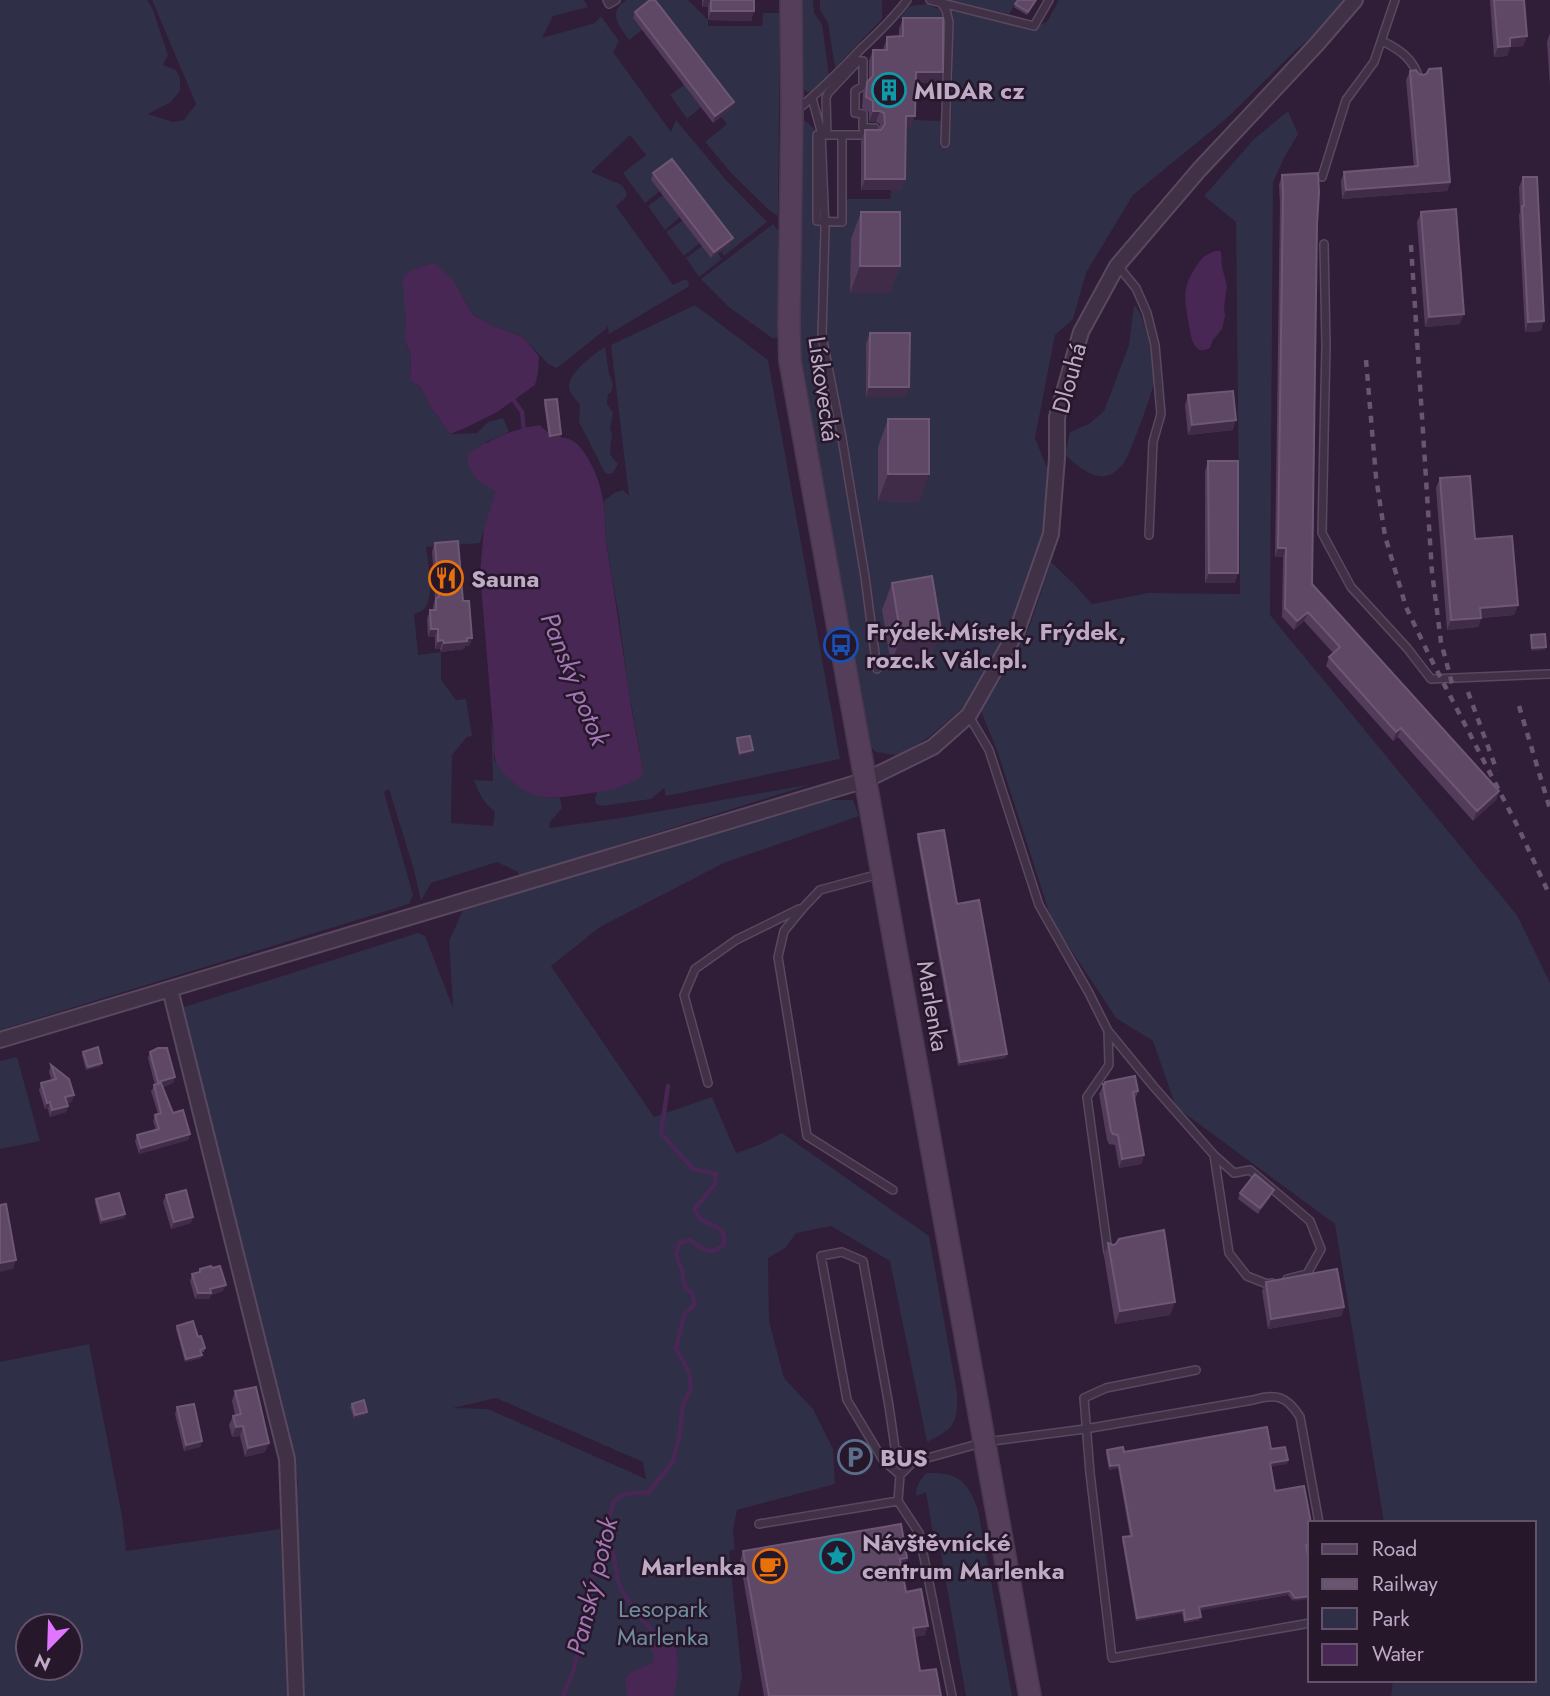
<svg xmlns="http://www.w3.org/2000/svg" width="1550" height="1696" viewBox="0 0 1550 1696" font-family="Jost,sans-serif">
<style>
.green{fill:#2f2f47;fill-rule:evenodd}
.water{fill:#482754}
.lines{fill:none;stroke-linecap:round;stroke-linejoin:round}
.stream{stroke:#482754;stroke-width:4.5}
.lane-casing{stroke:#5a485f;stroke-width:10}
.street-casing{stroke:#5a485f;stroke-width:18}
.secondary-casing{stroke:#48374d;stroke-width:24}
.lane{stroke:#413147;stroke-width:7}
.street{stroke:#413147;stroke-width:14}
.secondary{stroke:#543e5a;stroke-width:21}
.rail{stroke:#6a5471;stroke-width:4.5;stroke-dasharray:7 7;stroke-linecap:butt}
.wall{fill:#533c5b}
.shaded-wall{fill:#402b48}
.building{fill:#5f4866;stroke:#6e5775;stroke-width:2}
.labels{text-anchor:middle;dominant-baseline:central;stroke-width:5;stroke-linejoin:round;paint-order:stroke}
.poi-label{font-size:24px;font-weight:bold;fill:#bfaac5;stroke:#26172b;text-anchor:start}
.street-label{font-size:24px;fill:#bfaac5;stroke:#26172b}
.park-label{font-size:24px;fill:#718ea0;stroke:#26172b}
.water-label{font-size:26px;font-style:italic;fill:#a477b4;stroke:#26172b}
</style>
<rect width="100%" height="100%" fill="#301d37"/>
<path class="green" d="M0,0H147L152,7L168,55L163,65L176,70L180,78V91L171,102L148,114L173,122L184,120L196,104L152,0H584L588,7L553,16L542,38L595,23L601,16L619,41L613,52L671,132L676,120L726,180L767,222L724,256L721,252L730,244L660,191L645,203L623,173L646,155L630,135L591,172L622,185L627,193L626,197L616,206L673,285L685,279L689,282L688,287L609,334L607,324L606,329L557,368L548,364L523,337L495,327L473,315L454,281L405,314L407,330L406,344L411,356L410,380L421,388L430,406L450,434L477,433L488,422L503,418L509,432L486,442L482,484L491,487L495,492L480,543L426,547C428,561 435,598 424,609C421,612 417,613 414,614L418,655L441,652V680L456,700L466,699L472,736L467,737L452,755L451,823L493,826L495,812C484,803 479,794 474,780L493,781L491,720L494,741V760L542,797L560,798L562,808L550,822L549,828L621,818L812,784L519,876L518,872L497,862L431,883L421,901L414,870L389,789L384,792L413,895L409,904L0,1030Z
M626,0H688L708,20V26H762L763,13H780L778,216L770,211L732,174L705,142L727,124L633,18L642,30L629,40C619,26 607,13 626,0Z
M801,0H813L814,13L822,24L829,75L811,92H807L802,88Z
M820,0H882V19L835,68L828,23L820,10Z
M944,0H1018L1009,14Z
M1059,0H1344L1336,19L1297,49L1227,118L1133,195L1086,273L1073,319L1055,335L1035,438L1053,483L1036,569L1010,633L977,689L963,708L929,737L901,755H895L876,752L868,744L804,390L801,349L800,130L803,120L808,123L817,132V221L842,222V199H890L891,190H901L899,127L912,120L942,121L940,147H949L951,120L954,23L951,10L1031,28L1047,22Z
M928,4C929,5 938,9 939,9C950,18 945,64 945,78L944,82L939,84V29L924,20L899,19L910,6Z
M684,85L701,107L687,119L670,95Z
M1288,111L1298,134L1284,158L1273,182L1270,615L1517,915L1550,983V1696H1391L1393,1680H1534V1523H1384L1335,1224L1176,1107L1153,1041L1116,1018L1052,921L998,753L981,711L1015,655L1030,625L1051,562L1074,584L1092,604L1148,593L1240,594L1236,222L1204,196L1254,139Z
M663,195L680,217L665,230L648,206Z
M683,220L700,243L684,256L666,232Z
M773,224L778,230V338H772L730,308L701,279Z
M702,246L718,253L722,259L699,277L686,258Z
M695,305L768,360L840,759L666,796L664,788L651,799L602,806L596,804L595,799L597,792L623,786L643,770L628,686L619,617L606,541L604,501L614,493L623,490L629,496L611,345Z
M1134,305C1147,316 1156,370 1153,387C1151,396 1129,457 1124,463C1122,466 1115,472 1112,474C1095,483 1077,465 1065,455L1070,432L1089,424L1104,411L1129,345Z
M605,347L609,373L613,384L611,392L608,394L607,404L613,413L610,428L612,434L610,451L611,456L618,464L613,473L609,474L605,473L579,422L580,405C576,399 568,393 569,385C570,372 595,353 605,347Z
M825,800H853L859,816L724,863L600,927L551,966L654,1117L712,1097L736,1153L759,1145L782,1133L929,1236L957,1393C958,1425 954,1428 927,1442L890,1261L831,1226L796,1233L785,1248L768,1258L769,1321L784,1378L813,1409L833,1449L835,1484L737,1510L733,1530L735,1549L729,1551L742,1677L738,1696H305L294,1495L298,1485L294,1454L181,1008L418,933L425,936L453,1008L449,941L463,910ZM496,1398L643,1462L646,1479L488,1409L453,1408Z
M17,1057L40,1141L0,1149V1061Z
M89,1344L122,1516L126,1551L280,1529L290,1696H0V1362ZM28,1626H70V1668H28Z
M927,1473C958,1472 968,1481 978,1510L1012,1696H966L940,1548L932,1528L926,1492L916,1496C916,1486 919,1480 927,1473Z"/>
<path class="water" d="M1215,251H1221L1222,267L1227,286L1224,307L1225,316L1222,329L1213,340L1210,348C1207,349 1203,351 1200,350C1191,346 1191,333 1189,326C1185,301 1181,290 1195,268C1202,258 1204,255 1215,251Z
M434,263L454,281L473,315L495,327L523,337L539,356L538,373L535,385L497,412L465,428L450,434L430,406L421,388L410,380L411,356L404,338C409,324 402,295 403,277L414,269Z
M540,425C555,442 569,433 580,447C592,461 600,482 603,500C606,516 604,533 607,548C615,594 621,640 628,686C632,714 638,742 643,770L641,777C624,788 605,791 585,794C555,798 537,803 513,782C496,767 494,764 494,741L480,574L484,528L495,492C490,486 485,486 480,482C471,474 468,465 467,455C490,439 512,429 540,425Z
M671,1634C680,1652 679,1677 674,1696H627L625,1681L628,1674L652,1663L654,1658L650,1647C655,1636 659,1635 671,1634Z"/>
<g class="lines">
<path class="stream" d="M512,398L522,412L524,431
M604,1540L612,1548L619,1585L634,1611L657,1636L658,1640
M563,1696L573,1672L583,1629L586,1600L614,1501L624,1494L649,1492L673,1461L679,1437L683,1404L691,1389L689,1372L676,1348L684,1315L695,1304L692,1293L685,1287L682,1270L676,1255L679,1243L690,1240C704,1250 709,1256 724,1245C727,1226 714,1228 702,1220C699,1217 696,1213 694,1210L715,1184L716,1174L693,1169L661,1133L668,1086"/>
<g class="lane-casing">
<path id="lane" d="M607,0L609,4L616,0
M930,0L1034,26L1049,0
M940,1L946,10L949,22L945,143
M1382,41C1399,49 1414,59 1419,79
M858,61H863V86L855,91V113L863,114V128H875V135H827L826,98L828,93Z
M812,98L821,131L825,229L822,336L842,438L865,577L877,669
M796,111C819,92 840,71 861,49C877,34 894,18 907,0
M817,135H842V222L817,221Z
M1322,177L1346,100L1374,62L1395,0
M1324,244L1326,345L1322,533L1351,587L1407,648L1431,679L1550,674
M1118,266L1136,288L1147,313L1155,345L1161,414L1153,442L1149,535
M969,716L989,750L1039,905L1089,993L1108,1031L1109,1065L1087,1097L1108,1252
M879,874L820,890L803,908L784,931L778,957L807,1136L893,1190
M1109,1032L1154,1087L1214,1155L1229,1253L1247,1276L1267,1284L1272,1283
M708,1083L684,995L695,969L736,940L799,909
M1214,1155L1234,1173L1250,1170L1310,1221L1321,1249L1307,1274L1287,1279
M1196,1370L1106,1388L1084,1398L1090,1473L1112,1658L1310,1623
M900,1475L883,1460L847,1400L821,1256L842,1252L863,1261L889,1406L895,1448L913,1462
M759,1524L898,1501
M952,1696L919,1533L898,1501L900,1475L913,1462L985,1442L1085,1429L1253,1400C1276,1393 1287,1396 1300,1417L1319,1523"/>
</g>
<g class="street-casing">
<path id="street" d="M170,989L287,1459L296,1696
M0,1040L866,780L933,747L969,715L1017,631L1051,534L1057,458V417L1081,332L1117,266L1199,170L1317,44L1355,0"/>
</g>
<g class="secondary-casing">
<path id="secondary" d="M791,0L792,114L789,325L790,361L1030,1696"/>
</g>
<use href="#lane" class="lane"/>
<use href="#street" class="street"/>
<use href="#secondary" class="secondary"/>
<path class="rail" d="M1411,245L1432,572L1441,642L1453,687
M1366,360L1376,477L1385,536L1406,607L1430,657L1518,827L1550,896
M1468,692L1497,771
M1519,706L1550,809"/>
</g>
<path class="wall" d="M702,0H754V11L751,21L708,20V7H702Z
M1018,0H1036L1027,15L1014,7Z
M1490,0H1524L1527,36L1523,46L1510,47L1507,56L1494,57Z
M635,12L734,102L732,108L713,123L633,18Z
M903,18L939,83H916L911,127H905V179L901,190H861V141L865,130H880V124L876,122H869V112L862,108L863,93L867,82L869,80V61L873,50H883L887,37L899,36V29Z
M1550,33V86L1547,42Z
M1410,71L1450,182L1447,191L1342,199L1341,181L1344,172L1414,167L1406,80Z
M653,173L730,245L711,258L651,180Z
M1282,175L1317,224L1312,584L1499,791L1496,800L1473,821L1398,737L1393,741L1326,666L1329,657L1333,653L1304,621L1294,630L1282,617L1283,557H1275L1280,204L1279,185Z
M1523,177L1541,331L1525,332L1519,215L1520,212L1519,187Z
M861,212L900,266L890,293H850L851,239Z
M1421,212L1460,324L1425,327L1417,222Z
M870,333L906,397H866V343Z
M1188,395L1233,430L1188,435L1185,405Z
M545,400L561,434L560,437L549,439L544,404Z
M888,419L919,502L878,501V447Z
M1208,461L1235,583H1205V471Z
M1440,478L1475,539L1518,605L1514,615L1481,618L1478,627L1447,630L1436,488Z
M435,543L463,601L472,638L469,646H465L464,649L441,652L440,649H435V637H428L427,619L430,610H433V606L435,599L432,551Z
M892,583L931,658L891,664L882,610Z
M737,738L753,750L752,753L739,756L736,741Z
M918,834L957,904L1007,1054L1005,1058L958,1066L917,838Z
M83,1052L102,1063L101,1066L86,1070L82,1055Z
M150,1052L175,1077L173,1083L163,1087L173,1113L190,1134L188,1140L139,1154L135,1141L137,1135L156,1130L153,1121L155,1115L158,1114L151,1091L155,1085L148,1058Z
M51,1065L72,1102L67,1103L68,1106L66,1112L50,1117L48,1109H45L39,1090L41,1083L52,1081L49,1072Z
M1105,1082L1138,1091L1135,1100L1144,1155L1141,1164L1119,1168L1115,1145L1109,1144L1107,1140L1099,1094Z
M1240,1193L1271,1196L1258,1214L1238,1199Z
M166,1195L193,1217L191,1223L171,1229L163,1202Z
M96,1199L125,1214L124,1218L100,1224L95,1202Z
M1108,1243L1175,1302L1170,1315L1115,1324L1104,1256Z
M200,1269L223,1291L211,1295L209,1299H195L190,1281L192,1274L199,1272Z
M1266,1282L1344,1307L1341,1316L1268,1329L1262,1291Z
M177,1326L198,1337L205,1348L204,1352H201V1358L185,1362L176,1329Z
M235,1391L269,1443L265,1452L245,1457L240,1436L232,1437L229,1425L233,1416L235,1415L232,1401Z
M352,1404L367,1412L366,1415L354,1419L350,1407Z
M177,1407L202,1441L200,1447L184,1451L175,1414Z
M1271,1449L1288,1460L1287,1464L1271,1466L1275,1491L1310,1523V1548H1307L1310,1567L1293,1601L1288,1595L1200,1610L1201,1617L1200,1620L1184,1623L1182,1613L1136,1621L1122,1540L1123,1537L1130,1536L1118,1468L1109,1470L1106,1453L1107,1450L1124,1452Z
M743,1551L907,1558L904,1567L902,1568L906,1592L925,1635L914,1637L920,1671L941,1696H764L740,1561Z"/>
<path class="shaded-wall" d="M704,0H710L708,7H702Z
M711,11H754L751,21L708,20Z
M1527,36L1523,46L1510,47L1507,56L1494,57L1498,47L1510,38Z
M916,72H943L939,83H912Z
M734,102L732,108L713,123L715,116Z
M873,111H880L876,122H869Z
M906,116H915L911,127H902Z
M865,179H905L901,190H861Z
M1450,182L1447,191L1342,199L1346,190Z
M733,238L730,245L711,258L714,252Z
M860,266H900L890,293H850Z
M1464,314L1460,324L1425,327L1429,317Z
M1544,321L1541,331L1525,332L1528,322Z
M869,387H909L906,397H866Z
M1236,420L1233,430L1188,435L1192,425Z
M561,434L560,437L549,439L550,436Z
M888,474H929L919,502L878,501Z
M1278,548H1286L1283,557H1275Z
M1209,573H1238L1235,583H1205Z
M1518,605L1514,615L1481,618L1478,627L1447,630L1451,620L1480,608Z
M1308,612L1304,621L1294,630L1297,621Z
M431,629H438L435,637H428Z
M941,630L931,658L891,664L901,637Z
M467,638H472L469,646H465L464,649L441,652L444,643Z
M443,640L440,649H435L438,641Z
M1546,647L1545,650L1531,651L1532,648Z
M1401,728L1398,737L1393,741L1396,732Z
M753,750L752,753L739,756L740,753Z
M1499,791L1496,800L1473,821L1477,811Z
M1007,1054L1005,1058L958,1066L960,1062Z
M102,1063L101,1066L86,1070L88,1067Z
M175,1077L173,1083L156,1089L158,1082Z
M74,1095L72,1102L63,1104L65,1097Z
M50,1102L48,1109H45L47,1103Z
M68,1106L66,1112L50,1117L52,1110Z
M190,1134L188,1140L139,1154L141,1148Z
M1144,1155L1141,1164L1119,1168L1122,1159Z
M1274,1190L1271,1196L1258,1214L1260,1208Z
M125,1214L124,1218L100,1224L102,1220Z
M193,1217L191,1223L171,1229L174,1222Z
M16,1260L13,1269L0,1272V1263Z
M226,1285L223,1291L211,1295L209,1299H195L198,1293Z
M1175,1302L1170,1315L1115,1324L1120,1311Z
M1344,1307L1341,1316L1268,1329L1271,1319Z
M202,1355L201,1358L185,1362L186,1359Z
M367,1412L366,1415L354,1419L355,1415Z
M243,1426L240,1436L232,1437L236,1427Z
M202,1441L200,1447L184,1451L186,1445Z
M269,1443L265,1452L245,1457L248,1448Z
M1288,1460L1287,1464L1269,1467L1270,1463Z
M1119,1465L1118,1468L1109,1470L1110,1466Z
M907,1558L904,1567L897,1569L900,1559Z
M1290,1591L1288,1595L1198,1611L1199,1607Z
M1310,1596V1599L1293,1601L1295,1598Z
M1184,1610L1182,1613L1136,1621L1137,1618Z
M1201,1617L1200,1620L1184,1623L1185,1620Z
M928,1626L925,1635L909,1638L913,1628Z"/>
<path class="building" d="M650,0H655L734,102L715,116L635,12Z
M711,0H754V11H711Z
M1018,0H1036L1028,12L1015,4Z
M1494,0H1524L1527,36L1510,38V46L1498,47Z
M903,18H943V72H916L915,116H906L905,179H865V130H881L885,124L884,113L880,111H873V101L866,97L867,82L873,76V50H887V37L903,36Z
M1441,68L1450,182L1346,190L1344,172L1418,166L1410,71L1416,70L1419,74L1424,75L1427,73L1429,69Z
M672,159L733,238L714,252L653,173Z
M1318,173L1319,192L1317,224L1312,584L1499,791L1477,811L1401,728L1396,732L1329,657L1340,647L1308,612L1297,621L1285,608L1286,548H1278L1283,194L1282,175Z
M1523,177H1537L1544,321L1528,322L1522,206H1524Z
M1456,209L1464,314L1429,317L1421,212Z
M861,212H900V266H860Z
M870,333H910L909,387H869Z
M1233,391L1236,420L1192,425L1188,395Z
M557,399L561,434L550,436L545,400Z
M888,419H929V474H888Z
M1208,461H1238V573H1209Z
M1470,476L1475,539L1512,536L1518,605L1480,608L1481,618L1451,620L1440,478Z
M458,541L463,601H469L472,638H467V641L444,643L443,640L438,641V629H431L430,610H436V598L439,597L435,543Z
M932,576L941,630L901,637L892,583Z
M1545,634L1546,647L1532,648L1531,635Z
M750,736L753,750L740,753L737,738Z
M944,830L957,904L979,900L1007,1054L960,1062L918,834Z
M98,1047L102,1063L88,1067L83,1052Z
M158,1048H167L175,1077L158,1082L150,1052Z
M51,1065L69,1079L74,1095L65,1097L68,1106L52,1110L50,1102L47,1103L41,1083L56,1079Z
M1135,1076L1138,1091L1133,1092L1144,1155L1122,1159L1118,1135L1113,1134L1111,1131L1103,1084H1105V1082Z
M161,1083L173,1113L183,1110L190,1134L141,1148L137,1135L159,1129L155,1115L161,1113L154,1085Z
M1255,1174L1274,1190L1260,1208L1240,1193Z
M186,1190L193,1217L174,1222L166,1195Z
M119,1193L125,1214L102,1220L96,1199Z
M6,1204L16,1260L0,1263V1205Z
M1164,1230L1175,1302L1120,1311L1108,1243L1113,1245L1116,1244L1119,1239Z
M211,1266L212,1268L220,1266L226,1285L210,1289L211,1293H198L192,1274L200,1272V1269Z
M1337,1269L1344,1307L1271,1319L1266,1282Z
M193,1321L198,1337L201,1336L205,1348L200,1350L202,1355L186,1359L177,1326Z
M256,1387L269,1443L248,1448L243,1426L236,1427L233,1416L241,1414L235,1391Z
M364,1400L367,1412L355,1415L352,1404Z
M194,1404L202,1441L186,1445L177,1407Z
M1267,1427L1271,1449L1285,1447L1288,1460L1270,1463L1275,1491L1304,1486L1311,1523L1310,1545H1306L1310,1567V1596L1295,1598L1290,1591L1199,1607L1201,1617L1185,1620L1184,1610L1137,1618L1123,1537L1132,1536L1119,1465L1110,1466L1107,1450L1123,1447L1124,1452Z
M901,1524L907,1558L900,1559L906,1592L921,1589L928,1626L913,1628L920,1671L936,1669L941,1696H769L743,1551Z"/>
<defs>
<g id="building-ring" transform="scale(1.75)"><circle r="9.5" fill="#26172b" stroke="#0f9aa8" stroke-width="1.5"/><path d="M-4-6H4V6H1V3H-1V6H-4ZM-2.5-4.3h1.7v1.8h-1.7ZM.8-4.3h1.7v1.8H.8ZM-2.5-1h1.7V.8h-1.7ZM.8-1h1.7V.8H.8Z" fill="#0f9aa8"/></g>
<g id="restaurant-ring" transform="scale(1.75)"><circle r="9.5" fill="#26172b" stroke="#e8710a" stroke-width="1.5"/><path d="M-5-6h1v4h1v-4h1v4h1v-4h1v5L-1.5 .5V6h-2V.5L-5-1ZM5-6V6H3V1.5H1.5Q1.5-4 5-6Z" fill="#e8710a"/></g>
<g id="bus-ring" transform="scale(1.75)"><circle r="9.5" fill="#26172b" stroke="#1a4fb4" stroke-width="1.5"/><path d="M-5-6H5V4H4V6H2V4H-2V6H-4V4H-5ZM-3.5-4V0h7V-4ZM-3.5 1.2v1.5H-2V1.2ZM2 1.2v1.5H3.5V1.2Z" fill="#1a4fb4"/></g>
<g id="parking-ring" transform="scale(1.75)"><circle r="9.5" fill="#26172b" stroke="#5c6f8a" stroke-width="1.5"/><path d="M-3.5-5.5H1a3.5 3.5 0 0 1 0 7H-1V5.5H-3.5ZM-1-3.4V-.6H.8a1.4 1.4 0 0 0 0-2.8Z" fill="#5c6f8a"/></g>
<g id="sight-ring" transform="scale(1.75)"><circle r="9.5" fill="#26172b" stroke="#0f9aa8" stroke-width="1.5"/><path d="M0-6L1.8-2.2L6-1.7L2.9 1.2L3.7 5.4L0 3.3L-3.7 5.4L-2.9 1.2L-6-1.7L-1.8-2.2Z" fill="#0f9aa8"/></g>
<g id="cafe-ring" transform="scale(1.75)"><circle r="9.5" fill="#26172b" stroke="#e8710a" stroke-width="1.5"/><path d="M-5.5-4.5H6V0H3Q3 3.5 0 3.5H-2.5Q-5.5 3.5-5.5 0ZM3-3.2v2h1.7v-2ZM-6 4.5H4V6H-6Z" fill="#e8710a"/></g>
</defs>
<g fill-rule="evenodd">
<use href="#building-ring" x="889" y="90"/>
<use href="#restaurant-ring" x="446" y="578"/>
<use href="#bus-ring" x="841" y="645"/>
<use href="#parking-ring" x="855" y="1457"/>
<use href="#sight-ring" x="837" y="1556"/>
<use href="#cafe-ring" x="770" y="1566"/>
</g>
<g class="labels">
<g class="poi-label">
<text x="914" y="90">MIDAR cz</text>
<text x="471" y="578">Sauna</text>
<text x="866" y="631">Frýdek-Místek, Frýdek,<tspan x="866" dy="28">rozc.k Válc.pl.</tspan></text>
<text x="880" y="1457">BUS</text>
<text x="862" y="1542">Návštěvnícké<tspan x="862" dy="28">centrum Marlenka</tspan></text>
<text x="746" y="1566" text-anchor="end">Marlenka</text>
</g>
<g class="street-label">
<text transform="translate(1069 378) rotate(-75)">Dlouhá</text>
<text transform="translate(824 389) rotate(82)">Lískovecká</text>
<text transform="translate(933 1006) rotate(80)">Marlenka</text>
</g>
<g class="park-label">
<text x="663" y="1608">Lesopark<tspan x="663" dy="28">Marlenka</tspan></text>
</g>
<g class="water-label">
<text transform="translate(575 679) rotate(68)">Panský potok</text>
<text transform="translate(592 1586) rotate(-76)">Panský potok</text>
</g>
</g>
<rect x="1308" y="1521" width="228" height="161" fill="#26172b" stroke="#635269" stroke-width="2"/>
<rect x="1322" y="1544" width="35" height="10" fill="#543e5a" stroke="#635269" stroke-width="2"/>
<text x="1372" y="1556" font-size="21" fill="#bfaac5">Road</text>
<rect x="1322" y="1579" width="35" height="10" fill="#6a5471" stroke="#635269" stroke-width="2"/>
<text x="1372" y="1591" font-size="21" fill="#bfaac5">Railway</text>
<rect x="1322" y="1608" width="35" height="21" fill="#2f2f47" stroke="#635269" stroke-width="2"/>
<text x="1372" y="1626" font-size="21" fill="#bfaac5">Park</text>
<rect x="1322" y="1644" width="35" height="21" fill="#482754" stroke="#635269" stroke-width="2"/>
<text x="1372" y="1661" font-size="21" fill="#bfaac5">Water</text>
<g transform="translate(49 1647) rotate(203)"><circle r="33" fill="#26172b" stroke="#635269" stroke-width="2"/>
<path d="M0-5L12 26L0 18L-12 26Z" fill="#e075ff"/>
<text y="-10" font-size="19" font-weight="bold" text-anchor="middle" fill="#bfaac5">N</text>
</g>
</svg>
